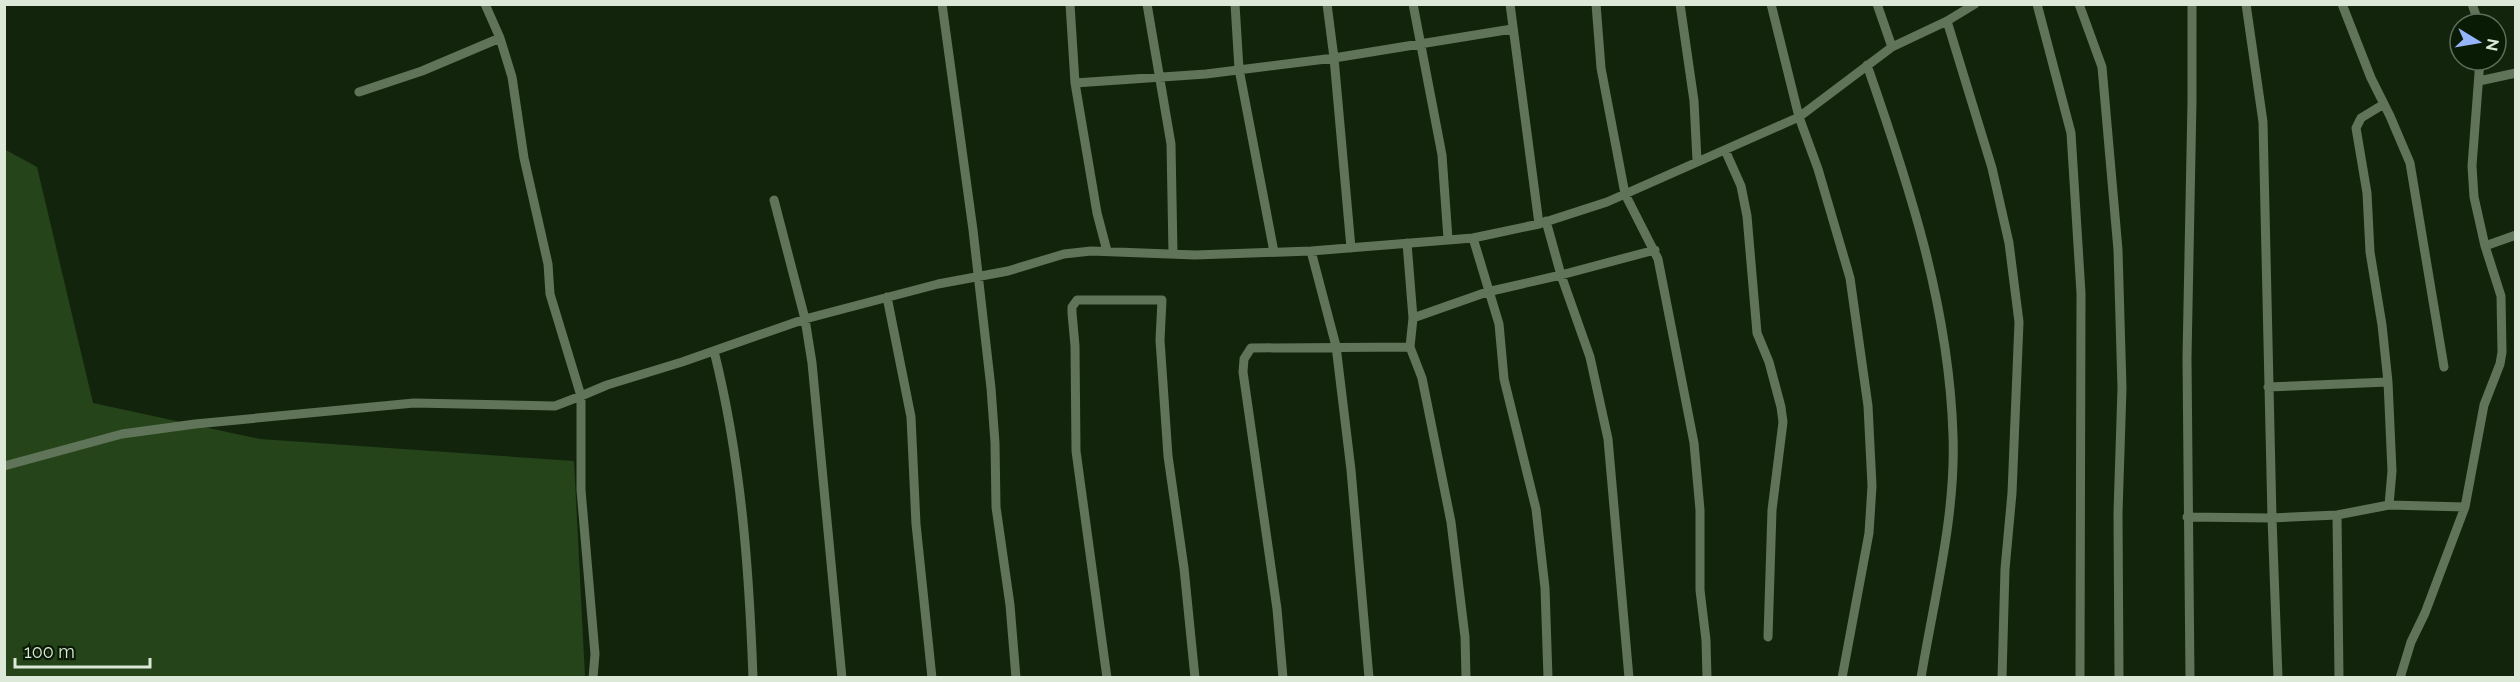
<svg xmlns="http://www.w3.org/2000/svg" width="2520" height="682" viewBox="0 0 2520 682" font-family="Raleway,sans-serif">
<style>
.grass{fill:#26441a}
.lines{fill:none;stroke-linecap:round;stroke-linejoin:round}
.minor{stroke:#607459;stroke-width:9}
</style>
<rect width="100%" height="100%" fill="#13240d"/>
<path class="grass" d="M4,149L37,167L93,403L260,439L574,461L585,677H5Z"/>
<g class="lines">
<path class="minor" d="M485,4L500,38L512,77L524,158L548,264L550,294L581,396L607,385L682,362L805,319L938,284L1008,271L1064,254L1091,251L1195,255L1311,251L1473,238L1539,224L1607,202L1799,117L1892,47L1947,21L1975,4
M942,4L973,230L991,388L995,443L996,507L1010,605L1016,678
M1070,4L1075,83
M1147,4L1171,144L1173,254
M1235,4L1239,69L1274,252
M1327,4L1334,58L1512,29
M1413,4L1442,155L1448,239
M1510,4L1539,224
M1596,4L1601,68L1625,194L1658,259L1694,443L1700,510V590L1706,640L1707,678
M1680,4L1694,101L1697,161
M1771,4L1799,117L1818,169L1850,278L1868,406L1872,486L1869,533L1842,678
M1877,4L1892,47
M2037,4L2071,133L2081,293L2080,678
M2079,4L2102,67L2118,250L2122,388L2118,513L2119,678
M2246,4L2263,122L2272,518L2278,678
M2342,4L2371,78L2390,116L2410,163L2444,367
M2472,4L2479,24
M1947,21L1992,168L2009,243L2019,322L2012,493L2005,569L2002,678
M1867,65C1909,185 1949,306 1953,435C1956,516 1934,598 1921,678
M2479,81L2516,73
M359,92L422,71L500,38
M2384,104L2361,118L2356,128L2367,193L2370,252L2382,325L2388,382L2392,471L2389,505L2465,507
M1725,150L1741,186L1747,216L1757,333L1769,362L1781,407L1783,422L1772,510L1768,637
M774,200L805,319L812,363L842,678
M1546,221L1561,275L1590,357L1608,439L1629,678
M1473,238L1499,324L1504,379L1536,509L1545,588L1548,678
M1407,243L1413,318
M2485,246L2516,235
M1107,251L1097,213L1075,83L1206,74L1334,58L1351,248
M1311,251L1336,346L1351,470L1369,678
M887,297L911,417L916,524L932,678
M714,351C741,459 749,566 753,678
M2268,387L2388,382
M4,466L122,434L195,424L414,403L555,406L581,396V490L595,654L593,678
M2337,515L2339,678
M2187,517L2272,518L2337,515L2389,505
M1107,678L1076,451L1075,346L1072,313V307L1077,300H1162L1160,340L1168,456L1184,568L1195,678
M1283,678L1277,609L1243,372L1244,359L1251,348L1410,347
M1466,678L1465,637L1451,522L1422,378L1410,347L1413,318L1487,292L1561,275L1655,250
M2190,678L2187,358L2192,101V4
M2400,678L2411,642L2425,613L2465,507L2484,405L2500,364L2502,352L2501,296L2485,246L2474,197L2472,166L2480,60"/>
</g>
<rect width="2520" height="682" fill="none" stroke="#dce8d8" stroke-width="12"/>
<g transform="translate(2478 42) rotate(101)"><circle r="28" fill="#0a1b05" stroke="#5e6d59" stroke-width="1.5"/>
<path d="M0-4.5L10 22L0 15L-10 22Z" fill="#95b6fd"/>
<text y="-9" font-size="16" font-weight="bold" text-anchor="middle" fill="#dce8d8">N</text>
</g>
<path d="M15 658v9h135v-9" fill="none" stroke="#dce8d8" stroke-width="3"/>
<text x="24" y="658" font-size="18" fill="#dce8d8" stroke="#0a1b05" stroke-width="4.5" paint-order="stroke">100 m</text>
</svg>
